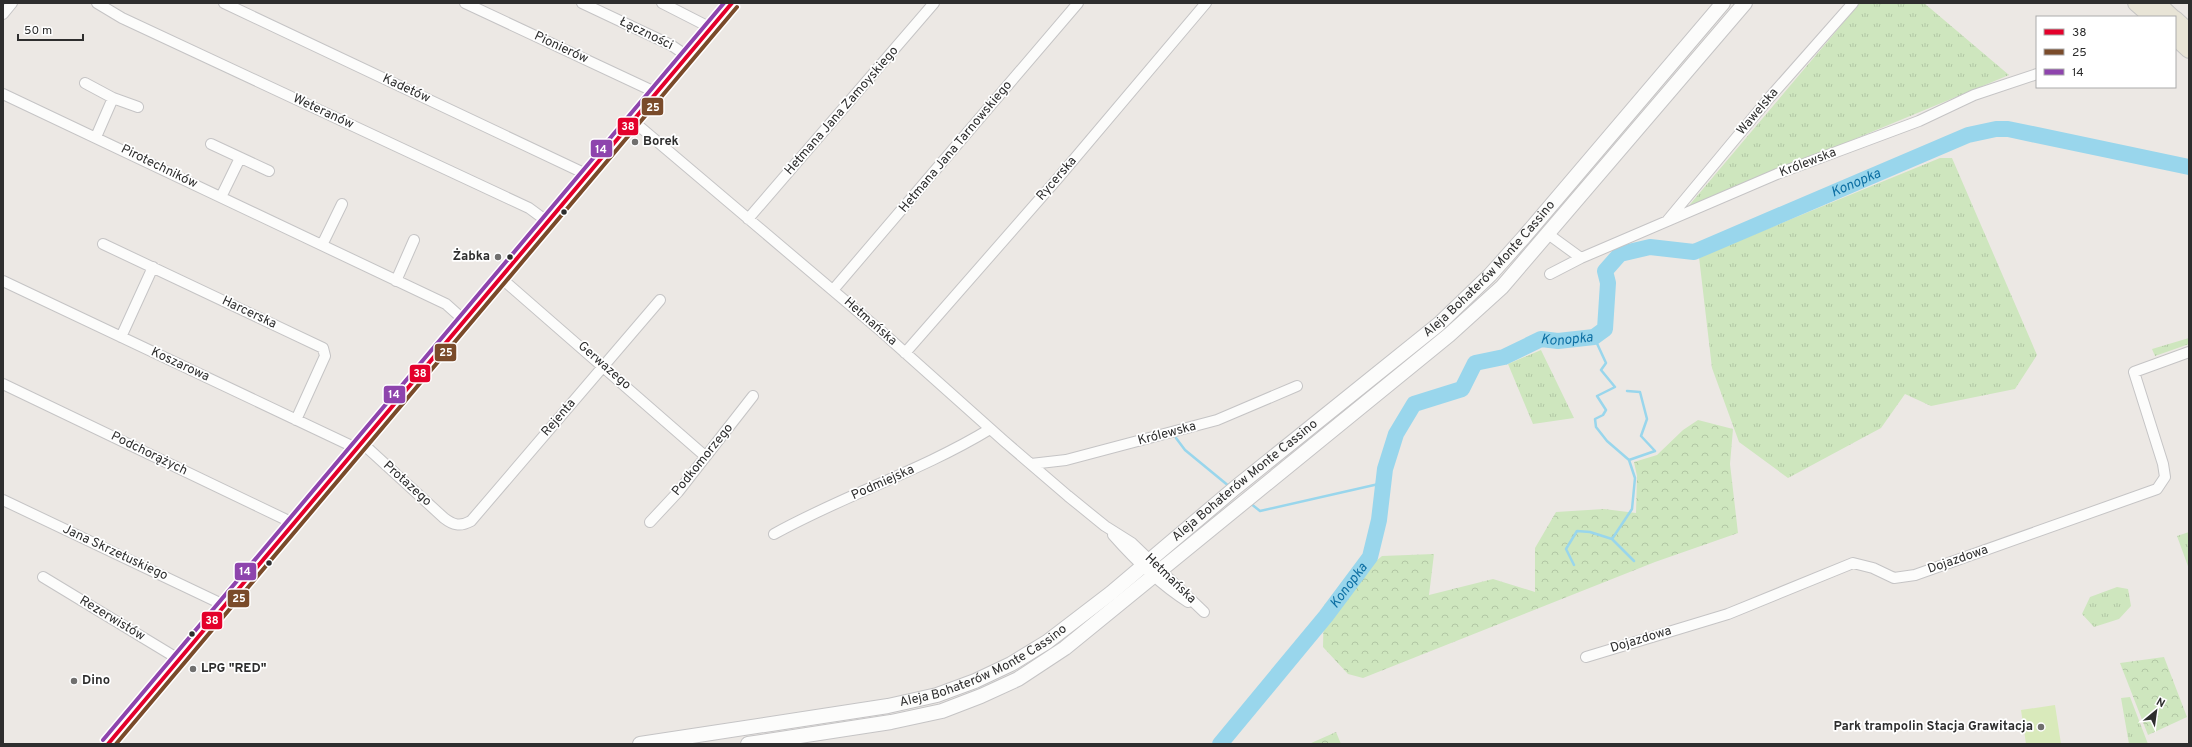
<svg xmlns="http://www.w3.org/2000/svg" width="2192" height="747" viewBox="0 0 2192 747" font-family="Overpass,sans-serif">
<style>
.grass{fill:url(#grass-tufts)}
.forest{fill:url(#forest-crowns)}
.pitch{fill:#d9eabb}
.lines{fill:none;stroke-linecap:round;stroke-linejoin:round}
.stream{stroke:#99d6ec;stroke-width:2.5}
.river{stroke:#99d6ec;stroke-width:16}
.minor-casing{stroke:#c5c4c5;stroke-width:12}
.tertiary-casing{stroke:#c5c4c5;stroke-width:14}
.secondary-casing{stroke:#c5c4c5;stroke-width:16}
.primary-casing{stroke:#c6c5c4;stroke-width:18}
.minor{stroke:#fcfcfb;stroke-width:10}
.tertiary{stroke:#fcfcfb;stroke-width:13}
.secondary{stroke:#fcfcfb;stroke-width:14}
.primary{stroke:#e8e4d6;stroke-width:16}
.bus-1-casing{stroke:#fff;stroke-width:7}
.bus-2-casing{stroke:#fff;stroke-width:7}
.bus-3-casing{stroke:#fff;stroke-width:7}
.bus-1{stroke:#e4002b;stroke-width:4}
.bus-2{stroke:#7a4b2a;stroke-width:4}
.bus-3{stroke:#8e44ad;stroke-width:4}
.poi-dot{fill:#706f6e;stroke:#fff;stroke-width:1.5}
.bus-dot{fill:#2e2e2e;stroke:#fff;stroke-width:1.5}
.labels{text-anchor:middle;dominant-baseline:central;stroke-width:3.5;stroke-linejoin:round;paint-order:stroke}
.street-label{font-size:13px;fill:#2e2e2e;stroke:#fff}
.poi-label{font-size:13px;font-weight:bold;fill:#2e2e2e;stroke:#fff;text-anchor:start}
.water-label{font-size:14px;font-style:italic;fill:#0d6fa3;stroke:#fff}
.line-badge{stroke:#fff;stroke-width:1.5}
.badge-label{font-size:11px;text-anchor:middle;font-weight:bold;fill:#fff}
</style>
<defs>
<pattern id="grass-tufts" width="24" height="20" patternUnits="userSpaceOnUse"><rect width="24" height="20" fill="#cee6be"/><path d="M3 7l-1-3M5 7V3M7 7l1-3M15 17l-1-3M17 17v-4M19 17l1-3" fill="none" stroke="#b1c6a4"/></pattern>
<pattern id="forest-crowns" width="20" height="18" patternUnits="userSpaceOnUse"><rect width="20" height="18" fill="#cee6be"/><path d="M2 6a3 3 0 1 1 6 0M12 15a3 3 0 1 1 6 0" fill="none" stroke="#b1c6a4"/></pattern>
</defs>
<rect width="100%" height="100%" fill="#ece8e4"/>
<path class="grass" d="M1860,3H1924L2009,75L1686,209Z
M1940,158H1952L2037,355L2015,389L1931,406L1905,394L1881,428L1788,478L1739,442L1712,368L1699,257Z
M2189,338V344L2155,356L2152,349Z
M1541,350L1574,418L1533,424L1508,364Z
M2189,532V569L2177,536Z
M2117,587L2128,589L2131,606L2119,619L2094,627L2082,614L2090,597Z
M2130,697L2148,744H2129L2121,698Z"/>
<path class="forest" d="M1698,420L1733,429L1730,464L1738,533L1655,562L1363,678L1348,674L1323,647L1324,605L1382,556L1434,554L1429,595L1493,579L1535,592V548L1556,512L1604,509L1636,513L1637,476L1634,462L1657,455L1683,430Z
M2164,657L2187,717L2148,735L2120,663Z
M1336,732L1341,744H1309Z"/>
<path class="pitch" d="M2055,705L2061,744H2026L2021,710Z"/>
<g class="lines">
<path class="stream" d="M1627,391L1640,392L1647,419L1641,436L1655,451L1629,460
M1176,438L1185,450L1230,487
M1250,503L1260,511L1383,483
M1612,539L1634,561
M1574,565L1566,549L1577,531L1590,532L1612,539L1632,509L1635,478L1629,460L1607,441L1596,427L1595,419L1603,415L1606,410L1597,396L1615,387L1601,370L1606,363L1594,337"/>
<path class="river" id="s1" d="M1220,744L1326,616L1370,557L1379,520L1385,469L1396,434L1414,404L1462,389L1475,363L1504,357L1541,339L1558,341L1594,337L1605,329L1608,283L1605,271L1620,254L1650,247L1694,252L1968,135L1996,129H2008L2189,167"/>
<g class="minor-casing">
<path id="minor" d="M97,3L122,18L529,208L548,222
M224,3L588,175
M465,3L657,93
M582,3L671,45L687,56
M662,3L711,28
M3,14L12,3
M85,83L113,98L138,107
M3,94L446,304L465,321
M633,121L882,332L1004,441L1068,496L1105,526L1132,543L1204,612
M96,137L113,98
M211,144L269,171
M221,197L240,158
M748,219L934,3
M1667,221L1770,97L1853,3
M1548,234L1581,258
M103,244L323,348L325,356L296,420
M322,245L342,204
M1550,274L1581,258L1777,174L1919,121L1974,95L2037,74
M501,278L705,456
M3,281L358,449
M396,281L414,240
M833,290L1078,3
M121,337L153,267
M905,353L1059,177L1206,3
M3,384L295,524
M362,443L444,518C453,525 460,527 471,521L660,300
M1031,464L1066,460L1217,420L1297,386
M3,500L226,606
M650,522L678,492L753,396
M774,534C844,495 921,471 990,429
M1113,535C1135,560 1160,584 1188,602
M43,577L180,660
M1586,657L1728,614L1853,563L1873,568L1894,578L1915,575L2157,489L2165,477L2163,464L2134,372L2189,352"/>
</g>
<g class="tertiary-casing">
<path id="tertiary" d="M108,744L732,3"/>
</g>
<g class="secondary-casing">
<g id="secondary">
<path id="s2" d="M640,744L888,706L937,695L975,681L1011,664L1047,642L1111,593L1235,488L1439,324L1490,275L1524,237L1723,3"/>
<path d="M748,744L891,722L942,711L981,696L1018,679L1065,648L1449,335L1502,287L1745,3"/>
</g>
</g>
<g class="primary-casing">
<path id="primary" d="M2136,3L2152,17
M2157,3L2172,17
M2175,19L2189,32
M2175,37L2189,50"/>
</g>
<use href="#minor" class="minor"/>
<use href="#tertiary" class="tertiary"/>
<use href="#secondary" class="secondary"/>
<use href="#primary" class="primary"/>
<g class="bus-1-casing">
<path id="bus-1" d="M108,744L732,3"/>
</g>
<g class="bus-2-casing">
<path id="bus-2" d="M116,744L737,7"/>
</g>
<g class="bus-3-casing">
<path id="bus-3" d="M103,740L724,3"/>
</g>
<use href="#bus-1" class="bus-1"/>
<use href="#bus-2" class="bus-2"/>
<use href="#bus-3" class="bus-3"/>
</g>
<g class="poi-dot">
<circle cx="635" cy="142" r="4"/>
<circle cx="498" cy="257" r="4"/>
<circle cx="193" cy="669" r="4"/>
<circle cx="74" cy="681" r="4"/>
<circle cx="2041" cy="727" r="4"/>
</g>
<g class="bus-dot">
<circle cx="564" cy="212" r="3.5"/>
<circle cx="510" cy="257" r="3.5"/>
<circle cx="269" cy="563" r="3.5"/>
<circle cx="192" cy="634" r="3.5"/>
</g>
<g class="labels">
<g class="street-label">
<text transform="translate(646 34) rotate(26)">Łączności</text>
<text transform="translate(561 48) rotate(25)">Pionierów</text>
<text transform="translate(406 89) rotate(25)">Kadetów</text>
<text transform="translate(842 111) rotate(-49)">Hetmana Jana Zamoyskiego</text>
<text transform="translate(323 112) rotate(25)">Weteranów</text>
<text transform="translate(1758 112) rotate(-50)">Wawelska</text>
<text transform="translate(956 147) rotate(-50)">Hetmana Jana Tarnowskiego</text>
<text transform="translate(1808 163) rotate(-21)">Królewska</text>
<text transform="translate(159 167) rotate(26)">Pirotechników</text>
<text transform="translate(1057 179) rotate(-49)">Rycerska</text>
<text stroke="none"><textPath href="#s2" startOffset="1003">Aleja Bohaterów Monte Cassino</textPath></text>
<text transform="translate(249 313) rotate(25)">Harcerska</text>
<text transform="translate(870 322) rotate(41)">Hetmańska</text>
<text transform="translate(180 365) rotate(25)">Koszarowa</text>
<text transform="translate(604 366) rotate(41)">Gerwazego</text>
<text transform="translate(559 418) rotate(-49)">Rejenta</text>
<text transform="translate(1167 434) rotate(-15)">Królewska</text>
<text transform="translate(149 454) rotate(26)">Podchorążych</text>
<text transform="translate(703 460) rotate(-51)">Podkomorzego</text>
<text stroke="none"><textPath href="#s2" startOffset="679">Aleja Bohaterów Monte Cassino</textPath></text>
<text transform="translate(883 483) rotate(-24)">Podmiejska</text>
<text transform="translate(407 484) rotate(42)">Protazego</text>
<text transform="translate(115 553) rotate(25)">Jana Skrzetuskiego</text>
<text transform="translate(1958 560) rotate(-19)">Dojazdowa</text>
<text transform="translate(1170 579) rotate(44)">Hetmańska</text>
<text transform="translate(112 619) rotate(31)">Rezerwistów</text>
<text transform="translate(1641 640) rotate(-17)">Dojazdowa</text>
<text stroke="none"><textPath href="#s2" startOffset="355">Aleja Bohaterów Monte Cassino</textPath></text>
</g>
<g class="poi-label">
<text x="643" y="142">Borek</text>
<text x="490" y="257" text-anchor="end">Żabka</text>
<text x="201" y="669">LPG "RED"</text>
<text x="82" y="681">Dino</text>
<text x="2033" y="727" text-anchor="end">Park trampolin Stacja Grawitacja</text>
</g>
<g class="water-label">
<text stroke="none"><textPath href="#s1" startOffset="950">Konopka</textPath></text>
<text stroke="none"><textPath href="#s1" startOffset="577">Konopka</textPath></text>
<text stroke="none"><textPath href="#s1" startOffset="204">Konopka</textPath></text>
</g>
</g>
<g class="line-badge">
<rect x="641" y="97" width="23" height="19" rx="4" fill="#7a4b2a"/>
<rect x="617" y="117" width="22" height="19" rx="4" fill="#e4002b"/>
<rect x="590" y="139" width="23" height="19" rx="4" fill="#8e44ad"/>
<rect x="434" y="343" width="23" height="19" rx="4" fill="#7a4b2a"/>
<rect x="409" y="364" width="22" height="19" rx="4" fill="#e4002b"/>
<rect x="383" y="385" width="23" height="19" rx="4" fill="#8e44ad"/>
<rect x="234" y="562" width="23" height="19" rx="4" fill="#8e44ad"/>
<rect x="227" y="589" width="23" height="19" rx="4" fill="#7a4b2a"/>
<rect x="201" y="611" width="22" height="19" rx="4" fill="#e4002b"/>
</g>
<g class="badge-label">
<text x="653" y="111">25</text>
<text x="628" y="130">38</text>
<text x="601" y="153">14</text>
<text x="446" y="356">25</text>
<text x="420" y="377">38</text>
<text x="394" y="398">14</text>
<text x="245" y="575">14</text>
<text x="239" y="602">25</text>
<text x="212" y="624">38</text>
</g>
<rect width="2192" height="747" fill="none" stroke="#2e2e2e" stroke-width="8"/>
<rect x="2036" y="16" width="140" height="72" fill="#ffffff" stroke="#ababab"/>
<rect x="2044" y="29" width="20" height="6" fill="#e4002b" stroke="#ababab"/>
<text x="2072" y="36" font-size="12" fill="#2e2e2e">38</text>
<rect x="2044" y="49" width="20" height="6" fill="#7a4b2a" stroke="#ababab"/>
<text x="2072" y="56" font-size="12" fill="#2e2e2e">25</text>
<rect x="2044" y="69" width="20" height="6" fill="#8e44ad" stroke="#ababab"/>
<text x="2072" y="76" font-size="12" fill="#2e2e2e">14</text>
<g transform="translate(2156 711) rotate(29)" stroke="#ffffff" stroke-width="3" paint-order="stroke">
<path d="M0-3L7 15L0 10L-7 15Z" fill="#2e2e2e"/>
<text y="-6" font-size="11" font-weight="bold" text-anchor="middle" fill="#2e2e2e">N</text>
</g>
<path d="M18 34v6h65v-6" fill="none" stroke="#2e2e2e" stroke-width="2"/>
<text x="24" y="34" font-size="12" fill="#2e2e2e" stroke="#ffffff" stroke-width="3" paint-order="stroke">50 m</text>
</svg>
